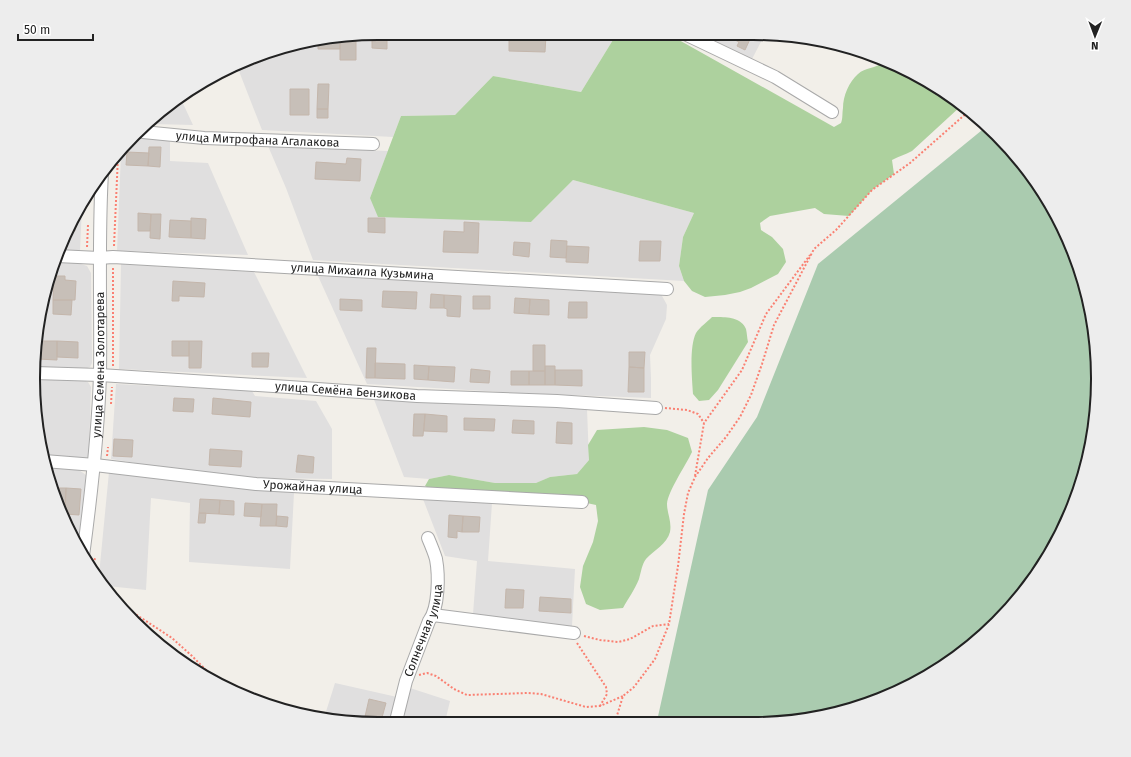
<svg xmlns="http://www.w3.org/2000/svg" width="1131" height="757" viewBox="0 0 1131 757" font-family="'Fira Sans',sans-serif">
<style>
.residential{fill:#e0dfdf}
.forest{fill:#add19e}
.cemetery{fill:#aacbaf}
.building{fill:#c7bfb8;stroke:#c4b6ab}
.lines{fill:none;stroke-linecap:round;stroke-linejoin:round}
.minor-casing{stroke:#a9a9a9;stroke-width:14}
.path{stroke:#fa8072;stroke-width:2;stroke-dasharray:2 2;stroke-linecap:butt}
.minor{stroke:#fff;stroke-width:12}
.labels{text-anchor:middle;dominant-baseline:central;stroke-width:4;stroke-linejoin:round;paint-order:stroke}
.street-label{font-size:12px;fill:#222;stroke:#fff}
.rim{fill:none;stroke:#222;stroke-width:2}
</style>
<rect width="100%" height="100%" fill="#f2efe9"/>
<path class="residential" d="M379,33L616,35L581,92L493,76L455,115L401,116L393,137L262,130L237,66L268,51Z
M710,35L764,36L752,59L709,38Z
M180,97L193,125L152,124Z
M136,138L170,141V161L208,163L248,255L117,251L121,153Z
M268,146L388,151L370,198L531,222L573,180L694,213L683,237L679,266L684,281L313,260L286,188Z
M82,206L80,251L58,250L59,246Z
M56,261L81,264L87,266L91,273L92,363L90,367L85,369L35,368L34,356Z
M121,264L254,272L307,378L119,369Z
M318,276L661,294L667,305L666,319L650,355L651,378V398L517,393L367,384Z
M36,377L83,380L88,382L91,387L89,454L87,458L44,456Z
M116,384L252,391L255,396L316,401L332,429V479L263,478L197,473L111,459Z
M373,397L587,409L589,460L577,474L550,477L537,483H495L449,475L429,479L404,477Z
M45,468L79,470L86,475L78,547Z
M109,472L294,493L290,569L189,562L190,503L151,498L146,590L107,586L99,575Z
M423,499L492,503L488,561L575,569L572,626L473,614L477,561L445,556Z
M335,683L397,697L391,721H333L324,718Z
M410,688L450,701L445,722L400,721Z"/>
<path class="forest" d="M616,35H670L834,127L841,123C843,118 842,114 843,108C843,96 849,82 858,74C865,67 876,69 883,62L905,69L961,106L912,151C905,155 899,156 892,160L894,174L872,190L849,216L824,214L815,208L770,216L760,223L761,230L772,237L783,249L786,262L778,274L751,288L740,292L725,295L705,297L692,291L684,281L679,266L683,237L694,213L573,180L531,222L378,217L370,198L401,116L455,115L493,76L581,92Z
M712,317C723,317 741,316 746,329C747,333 747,338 748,342L718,390L709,400L699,401L693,394C692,378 689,347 696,333C700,327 707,322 712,317Z
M644,427L667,430L688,438L692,452C686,465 668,491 667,504C667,513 672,522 670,532C667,544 654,550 646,559C642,564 641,572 639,579C635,589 628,599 623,608L600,610L586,604L580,587L583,566L593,542L598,521L596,505L582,502L441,494L425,486L429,479L449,475L495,483H536L550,477L577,474L589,460L588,445L597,430Z"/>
<path class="cemetery" d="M987,126L1027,168L1062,226L1086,289L1097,356L1095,424L1080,490L1052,551L1012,606L963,653L905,688L842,712L775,723H661L657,721L708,490L757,417L818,264Z"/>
<path class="building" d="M509,34L546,35L545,52L509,51Z
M372,35H387V49L372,48Z
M735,36L751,37L745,50L737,46L739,42L733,39Z
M356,37V60H340V39Z
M340,39V49H318V43Z
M318,84H329L328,109H317Z
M290,89H309V115H290Z
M317,109H328V118H317Z
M149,147H161L160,167L148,166Z
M127,152L149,153L148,166L126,165Z
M347,158L361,159L360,181L315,179L316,162L346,164Z
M138,213L151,214L150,231H138Z
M151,214H161L160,239L150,238Z
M191,218L206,219L205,239L191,238Z
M368,218H385V233L368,232Z
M75,219V231H68Z
M170,220L191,221V238L169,237Z
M464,222L479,223L478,253L443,252L444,231L464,232Z
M551,240L567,241L566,258L550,257Z
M640,241H661L660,261H639Z
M514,242L530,243L529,257L513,255Z
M567,246L589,247L588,263L566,262Z
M54,276H65V280L76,281L75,300H53Z
M173,281L205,283L204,297L179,296V301H172Z
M383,291L417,292L416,309L382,307Z
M431,294L444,295V308H430Z
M444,295L461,296L460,317L447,316V309L444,308Z
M473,296H490V309H473Z
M515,298L530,299L529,314L514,313Z
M340,299L362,300V311L340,310Z
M530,299L549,300V315L529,314Z
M53,300H72L71,315L53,314Z
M569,302H587V318H568Z
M38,341H57V360L38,359Z
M57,341L78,342V358L57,357Z
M172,341H189V356H172Z
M189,341H202L201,368H189Z
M533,345H545V371H533Z
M367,348H376L375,378H366Z
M629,352H645L644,368L629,367Z
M252,353H269L268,367H252Z
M375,363L405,364V379L375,378Z
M414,365L429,366L428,380L414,379Z
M429,366L455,367L454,382L428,380Z
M545,366H555V385H545Z
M629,367L644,368V392H628Z
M471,369L490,371L489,383L470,382Z
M555,370H582V386L555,385Z
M511,371H529V385H511Z
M529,371H545V385H529Z
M174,398L194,399L193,412L173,411Z
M213,398L251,402L250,417L212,414Z
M414,414H425L423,436H413Z
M425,414L447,416V432L424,431Z
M464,418L495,419L494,431L464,430Z
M513,420L534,421V434L512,433Z
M557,422L572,423V444L556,443Z
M114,439L133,440L132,457L113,456Z
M210,449L242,451L241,467L209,465Z
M298,455L314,457L313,473L296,472Z
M58,488H66L65,514L57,497Z
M66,488L81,489L79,515L65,514Z
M200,499L220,500L219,514L199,513Z
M220,500L234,501V515L219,514Z
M245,503L262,504L261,517L244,516Z
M262,504H277L276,526H260Z
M199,513H206L205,523H198Z
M449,515L463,516L462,532L457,531V538L448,537Z
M277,516L288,517L287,527L276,526Z
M463,516L480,517L479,532H462Z
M506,589L524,590L523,608H505Z
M540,597L571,599V613L539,611Z
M369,699L386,703L381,721H364Z"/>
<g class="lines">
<g class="minor-casing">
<g id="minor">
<path d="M687,35L775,77L832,112"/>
<path id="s1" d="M143,132L204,138L373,144"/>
<path id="s2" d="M57,256L99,258L113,257L667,289"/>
<path id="s3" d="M35,373L100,375L289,387L417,396L557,401L656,408"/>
<path id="s4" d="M44,461L95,465L256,484L582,502"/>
<path id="s5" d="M83,556C91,496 98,437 100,375C101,308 98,240 102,173"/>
<path d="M433,615L574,633"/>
<path id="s6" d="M396,721L406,681L429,621C439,608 439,575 436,559C434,552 431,545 428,538"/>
</g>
</g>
<path class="path" d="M114,246L118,156
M87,247L88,225
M113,366V267
M111,404L112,387
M665,408L687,410L698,414L704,423
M107,456L108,447
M695,476L704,423L742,370L766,314L810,255
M93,568L95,558
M126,608L172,638L192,656L221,685
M584,636L600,640L618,642L630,639L653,626L669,624
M577,643L606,687L607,694L600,706
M419,675L427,673L436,676L454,689L467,695L528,693L541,694L586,707L600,706L623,696
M615,722L623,696L634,687L655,659L669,624L678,566L684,514L688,493L695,477L708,458L726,437L740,417L751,395L762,364L774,325L814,249L836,230L872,190L910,163L969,111"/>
<use href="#minor" class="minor"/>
</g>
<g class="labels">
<g class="street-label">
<text stroke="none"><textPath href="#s1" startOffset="115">улица Митрофана Агалакова</textPath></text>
<text stroke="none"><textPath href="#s2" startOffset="306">улица Михаила Кузьмина</textPath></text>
<text stroke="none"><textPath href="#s5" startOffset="192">улица Семена Золотарева</textPath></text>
<text stroke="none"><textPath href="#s3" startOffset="311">улица Семёна Бензикова</textPath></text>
<text stroke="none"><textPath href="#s4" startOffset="270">Урожайная улица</textPath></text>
<text stroke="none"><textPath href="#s6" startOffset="95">Солнечная улица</textPath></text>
</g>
</g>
<path d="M0 0H1131V757H0ZM378 40H753A338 338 0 0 1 1091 378V379A338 338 0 0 1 753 717H378A338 338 0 0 1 40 379V378A338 338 0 0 1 378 40Z" fill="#ededed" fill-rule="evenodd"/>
<path class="rim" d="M378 40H753A338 338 0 0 1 1091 378V379A338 338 0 0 1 753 717H378A338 338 0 0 1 40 379V378A338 338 0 0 1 378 40Z"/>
<g transform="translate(1095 36) rotate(181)" stroke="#ffffff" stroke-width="3" paint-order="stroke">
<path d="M0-3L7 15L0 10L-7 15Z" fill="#222222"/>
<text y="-6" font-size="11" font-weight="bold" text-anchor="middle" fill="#222222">N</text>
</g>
<path d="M18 34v6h75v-6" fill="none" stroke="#222222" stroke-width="2"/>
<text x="24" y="34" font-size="12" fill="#222222" stroke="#ffffff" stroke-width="3" paint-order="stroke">50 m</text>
</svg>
